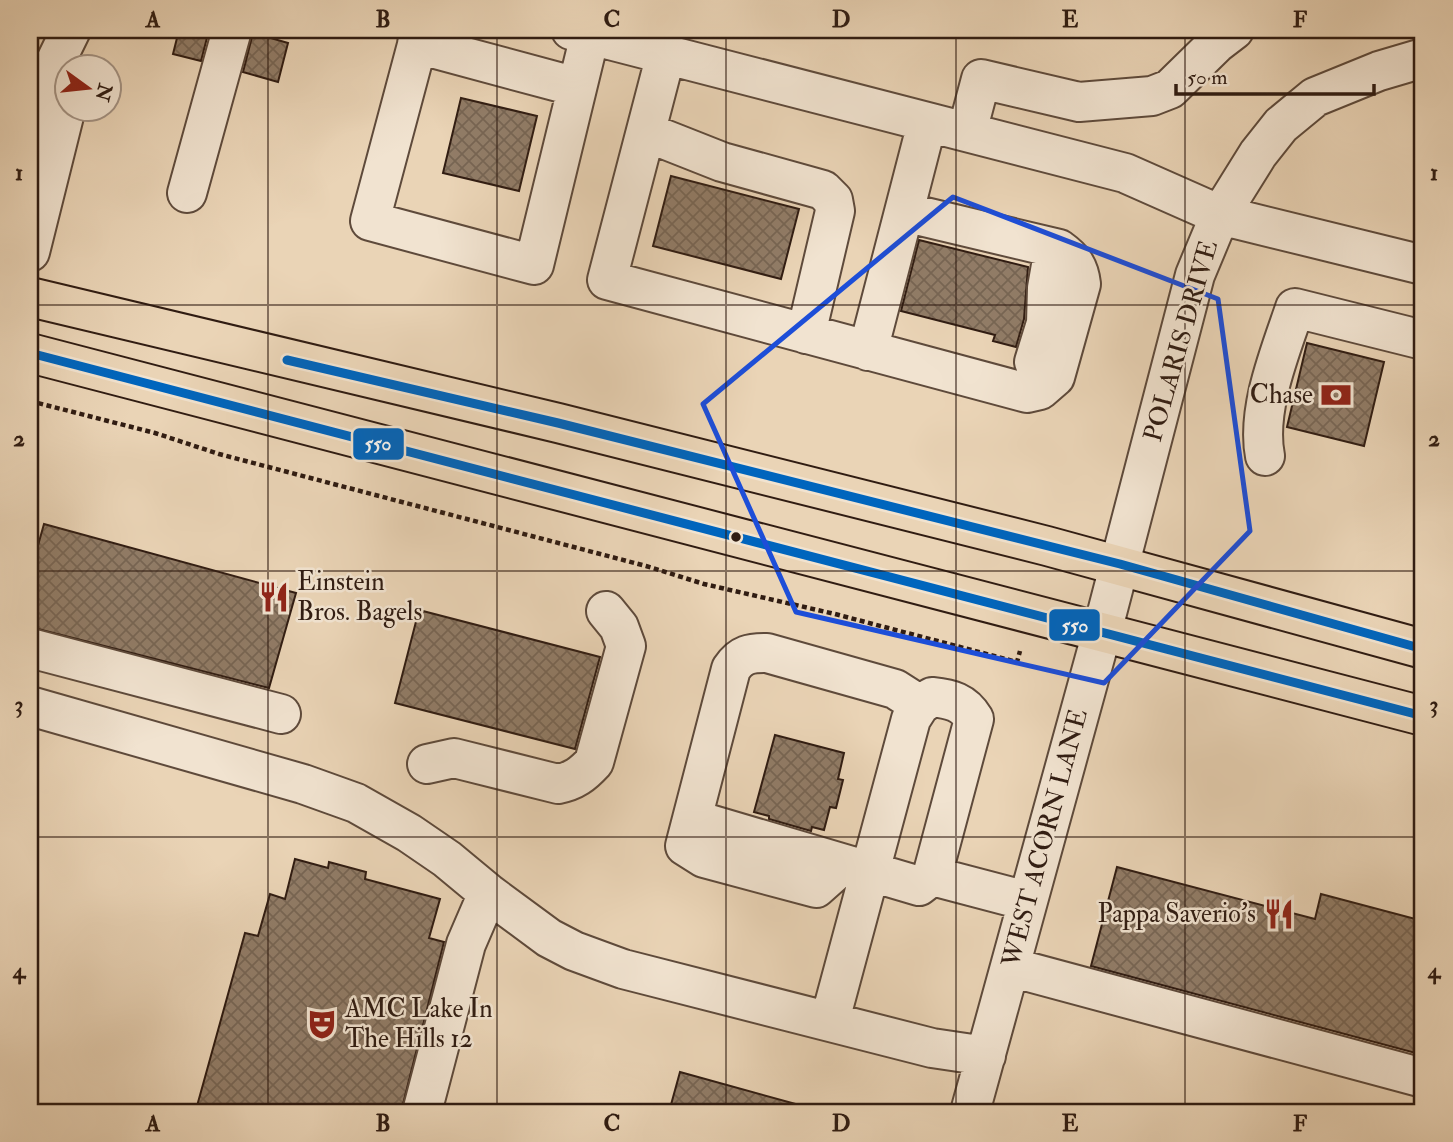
<svg xmlns="http://www.w3.org/2000/svg" width="1453" height="1142" viewBox="0 0 1453 1142" font-family="'IM FELL Double Pica',serif">
<style>
.building{fill:url(#building-cross-hatch);stroke:#301c12;stroke-width:2}
.lines{fill:none;stroke-linecap:round;stroke-linejoin:round}
.minor-casing{stroke:#5e4a3b;stroke-width:42}
.major-casing{stroke:#301c12;stroke-width:42}
.path{stroke:#301c12;stroke-width:4.5;stroke-dasharray:5 3.5;stroke-linecap:butt}
.minor{stroke:#f1e3d0;stroke-width:38}
.major{stroke:#ead4b6;stroke-width:38}
.bus-1-casing{stroke:#f1e3d0;stroke-width:14}
.bus-1{stroke:#0065bd;stroke-width:9}
.marked{fill:none;stroke:#1d4ed8;stroke-width:5;stroke-linejoin:round}
.grid{fill:none;stroke:#301c12;stroke-width:2;stroke-opacity:0.55}
.bus-dot{fill:#301c12;stroke:#f1e3d0;stroke-width:2.5}
.labels{text-anchor:middle;dominant-baseline:central;stroke-width:5;stroke-linejoin:round;paint-order:stroke}
.street-label{font-size:26px;fill:#301c12;stroke:#f1e3d0}
.poi-label{font-size:26px;fill:#301c12;stroke:#f1e3d0;text-anchor:end}
.line-badge{stroke:#f1e3d0;stroke-width:2.5}
.badge-label{font-size:19px;text-anchor:middle;font-weight:bold;fill:#fff}
.neatline{fill:none;stroke:#301c12;stroke-width:2.5}
.grid-label{font-size:23px;text-anchor:middle;font-weight:bold;fill:#301c12}
</style>
<defs>
<pattern id="building-cross-hatch" width="8" height="8" patternUnits="userSpaceOnUse" patternTransform="scale(1.75)"><rect width="8" height="8" fill="#917c67"/><path d="M0 0l8 8M0 8l8-8" fill="none" stroke="#776553"/></pattern>
</defs>
<rect width="100%" height="100%" fill="#ead4b6"/>
<filter id="stains"><feTurbulence type="fractalNoise" baseFrequency=".00286" numOctaves="4"/><feColorMatrix values="0 0 0 0 .2 0 0 0 0 .09 0 0 0 0 .02 0 0 0 .5 -.17"/></filter>
<radialGradient id="worn" r=".72"><stop offset=".6" stop-color="#630" stop-opacity="0"/><stop offset="1" stop-color="#630" stop-opacity=".3"/></radialGradient>
<path class="building" d="M179,30H209L201,61L173,54Z
M253,33L288,43L278,82L243,72Z
M461,98L537,116L519,191L443,173Z
M671,176L799,209L781,279L653,246Z
M919,240L1028,267L1024,319L1016,347L993,341L995,335L901,311Z
M1307,343L1384,362L1364,446L1287,427Z
M44,524L296,593L269,688L30,627V574Z
M419,610L600,657L575,749L395,703Z
M775,735L844,753L838,779L843,780L836,808L830,807L824,830L812,827L811,831L769,819V816L754,812Z
M295,859L328,868L329,862L366,872L365,879L440,899L429,938L444,942L401,1112H219L197,1106L245,933L258,936L270,894L285,899Z
M1117,867L1315,919L1321,894L1423,921V1055L1091,966Z
M680,1072L803,1106L802,1112H669Z"/>
<g class="lines">
<g class="minor-casing">
<path id="minor" d="M421,30L370,221L534,265L590,35
M571,30L1125,173L1220,215L1423,265
M417,44L577,87
M666,54L607,280L1027,393L1040,390L1055,377L1081,284C1079,267 1073,259 1059,249L904,212
M646,132L722,162L823,190L833,200L835,211L806,334
M967,132L981,79L1079,102L1152,96L1170,89L1217,43L1234,30
M32,143L50,73L71,30
M187,193L232,30
M30,252L66,108
M868,351L927,123
M1034,362L1046,323L1047,288L1054,248
M1265,456C1256,410 1280,352 1295,308L1423,340
M30,648L281,714
M30,706L303,784L356,803L409,833L447,859L488,893L549,938L574,951L623,969L932,1048L986,1056
M427,764L454,758L558,784C574,781 583,774 594,762L626,646L619,627L606,611
M692,819L919,886L932,876
M843,864L816,888L704,858L685,846L731,669C741,654 750,653 767,653L895,689L920,705
M1010,967L1423,1078
M830,1020L911,719L920,705L932,697C951,699 964,702 974,719L932,876L1027,901
M422,1112L466,944L488,893
M970,1112L1102,632L1195,275L1220,215L1258,154L1281,125L1315,97L1379,71L1423,58"/>
</g>
<g class="major-casing">
<path id="major" d="M30,297L558,423L1047,546L1423,649
M30,353L1423,716"/>
</g>
<path class="path" d="M30,401L155,433L219,454L646,566L704,584L835,614L1017,662L1020,651"/>
<use href="#minor" class="minor"/>
<use href="#major" class="major"/>
<g class="bus-1-casing">
<path id="bus-1" d="M30,353L1423,716
M287,360L558,423L1120,564L1423,649"/>
</g>
<use href="#bus-1" class="bus-1"/>
</g>
<path class="marked" d="M953,197L1218,299L1250,531L1104,683L796,612L703,404Z"/>
<path class="grid" d="M268,30V1112M497,30V1112M726,30V1112M956,30V1112M1185,30V1112M30,305H1423M30,571H1423M30,837H1423"/>
<defs>
<g id="bank-bare" transform="scale(2.415)"><path d="M-6-4H6V4H-6ZM0-2.3a2.3 2.3 0 1 0 0 4.6a2.3 2.3 0 1 0 0-4.6Z" fill="#8f2418" stroke="#f1e3d0" stroke-width="2.5" paint-order="stroke"/></g>
<g id="restaurant-bare" transform="scale(2.415)"><path d="M-5-6h1v4h1v-4h1v4h1v-4h1v5L-1.5 .5V6h-2V.5L-5-1ZM5-6V6H3V1.5H1.5Q1.5-4 5-6Z" fill="#8f2418" stroke="#f1e3d0" stroke-width="2.5" paint-order="stroke"/></g>
<g id="theatre-bare" transform="scale(2.415)"><path d="M-5-5.5Q0-4 5-5.5V0Q5 5 0 6Q-5 5-5 0ZM-3.3-2.5H-1v1.5H-3.3ZM1-2.5H3.3v1.5H1ZM-2.8 1Q0 5.5 2.8 1Z" fill="#8f2418" stroke="#f1e3d0" stroke-width="2.5" paint-order="stroke"/></g>
</defs>
<g fill-rule="evenodd">
<use href="#bank-bare" x="1336" y="395"/>
<use href="#restaurant-bare" x="274" y="597"/>
<use href="#restaurant-bare" x="1279" y="914"/>
<use href="#theatre-bare" x="322" y="1024"/>
</g>
<circle class="bus-dot" cx="736" cy="537" r="6"/>
<g class="labels">
<g class="street-label">
<text transform="translate(1181 341) rotate(-74)">POLARIS DRIVE</text>
<text transform="translate(1045 838) rotate(-75)">WEST ACORN LANE</text>
</g>
<g class="poi-label">
<text x="1313" y="395">Chase</text>
<text x="297" y="582" text-anchor="start">Einstein<tspan x="297" dy="30">Bros. Bagels</tspan></text>
<text x="1256" y="914">Pappa Saverio's</text>
<text x="345" y="1009" text-anchor="start">AMC Lake In<tspan x="345" dy="30">The Hills 12</tspan></text>
</g>
</g>
<g class="line-badge">
<rect x="352" y="427" width="53" height="34" rx="7" fill="#0065bd"/>
<rect x="1048" y="608" width="53" height="34" rx="7" fill="#0065bd"/>
</g>
<g class="badge-label">
<text x="378" y="450">550</text>
<text x="1075" y="632">550</text>
</g>
<rect width="1453" height="1142" fill="none" stroke="#ead4b6" stroke-width="77"/>
<g transform="translate(88 88) rotate(105)"><circle r="33" fill="#f1e3d0" stroke="#a49384" stroke-width="2"/>
<path d="M0-5L12 26L0 18L-12 26Z" fill="#8f2418"/>
<text y="-10" font-size="19" font-weight="bold" text-anchor="middle" fill="#301c12">N</text>
</g>
<path d="M1176 84v10h198v-10" fill="none" stroke="#301c12" stroke-width="3.5"/>
<text x="1187" y="84" font-size="21" fill="#301c12" stroke="#f1e3d0" stroke-width="5" paint-order="stroke">50 m</text>
<rect x="38" y="38" width="1376" height="1066" class="neatline"/>
<g class="grid-label">
<text x="153" y="27">A</text>
<text x="383" y="27">B</text>
<text x="612" y="27">C</text>
<text x="841" y="27">D</text>
<text x="1070" y="27">E</text>
<text x="1300" y="27">F</text>
<text x="19" y="180">1</text>
<text x="1434" y="180">1</text>
<text x="19" y="446">2</text>
<text x="1434" y="446">2</text>
<text x="19" y="712">3</text>
<text x="1434" y="712">3</text>
<text x="19" y="978">4</text>
<text x="1434" y="978">4</text>
<text x="153" y="1131">A</text>
<text x="383" y="1131">B</text>
<text x="612" y="1131">C</text>
<text x="841" y="1131">D</text>
<text x="1070" y="1131">E</text>
<text x="1300" y="1131">F</text>
</g>
<rect width="100%" height="100%" filter="url(#stains)"/>
<rect width="100%" height="100%" fill="url(#worn)"/>
</svg>
